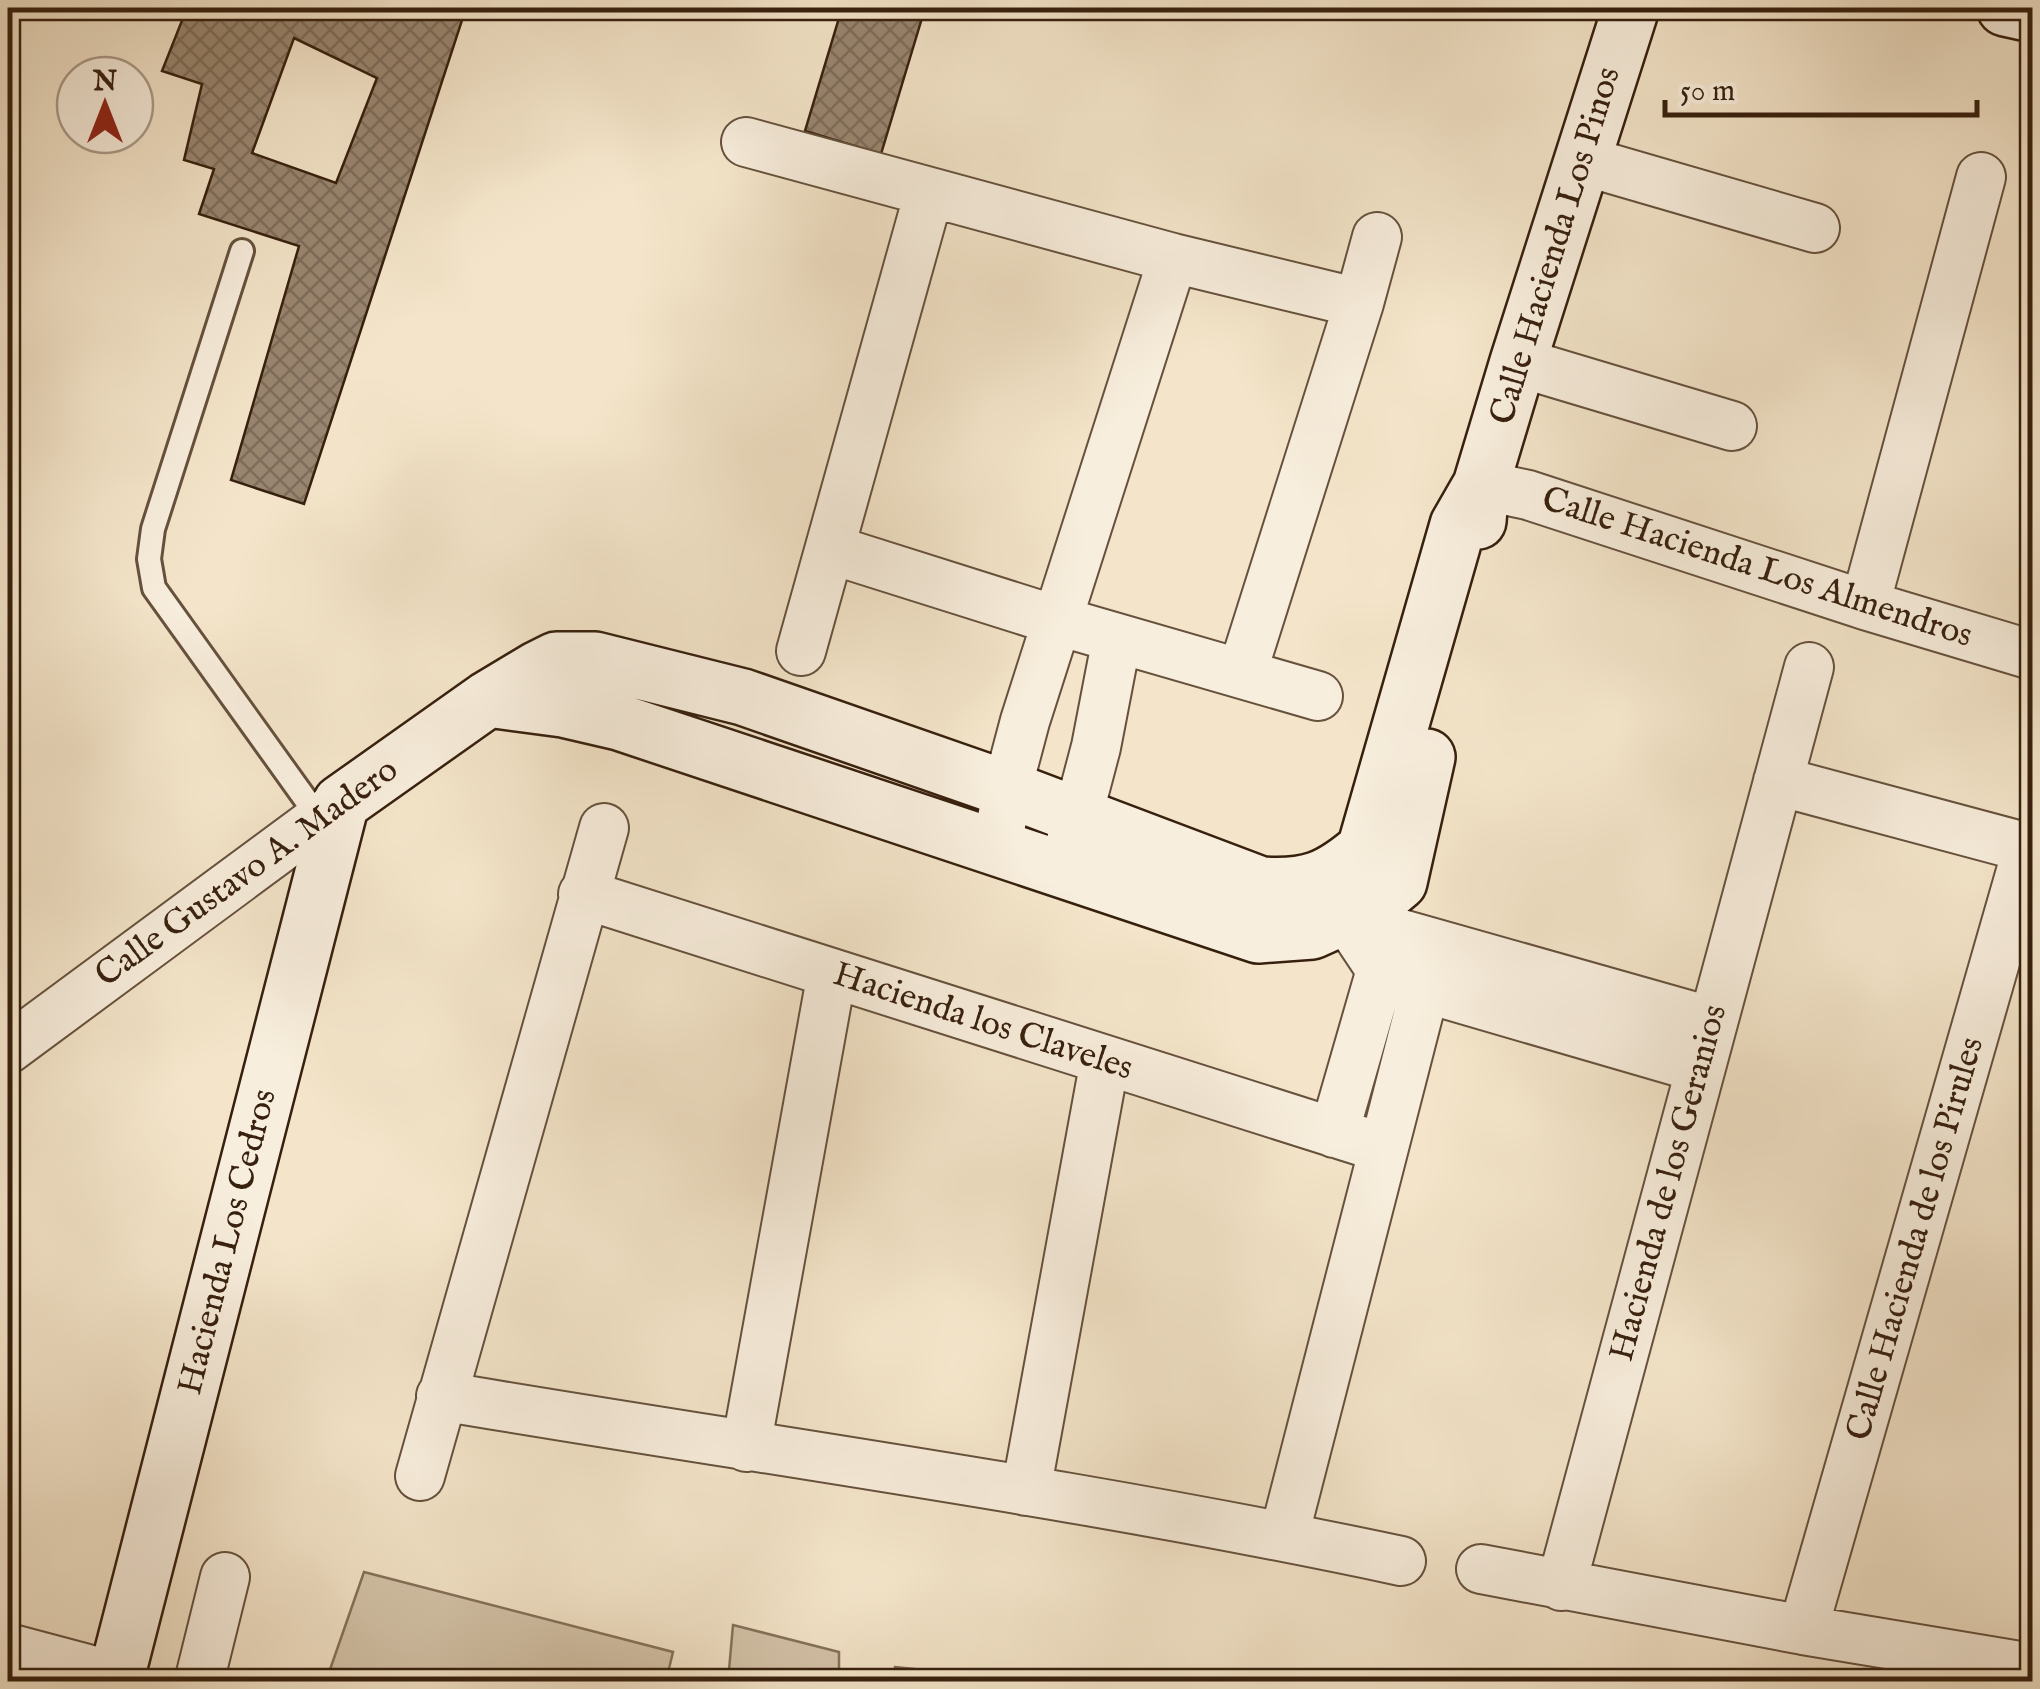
<svg xmlns="http://www.w3.org/2000/svg" width="2040" height="1689" viewBox="0 0 2040 1689" font-family="'IM FELL English',serif">
<style>
.pitch{fill:#d4c4aa;stroke:#86725c;stroke-width:2.5}
.building{fill:url(#building-cross-hatch);stroke:#37200e;stroke-width:2.5;fill-rule:evenodd}
.lines{fill:none;stroke-linecap:round;stroke-linejoin:round}
.service-casing{stroke:#66513d;stroke-width:28}
.minor-casing{stroke:#66513d;stroke-width:52}
.secondary-casing{stroke:#37200e;stroke-width:60}
.service{stroke:#f8eedd;stroke-width:22}
.minor{stroke:#f8eedd;stroke-width:48}
.secondary{stroke:#f8eedd;stroke-width:55}
.labels{text-anchor:middle;dominant-baseline:central;stroke-width:10;stroke-linejoin:round;paint-order:stroke}
.street-label{font-size:35px;fill:#37200e;stroke:#f8eedd}
</style>
<defs>
<pattern id="building-cross-hatch" width="8" height="8" patternUnits="userSpaceOnUse" patternTransform="scale(2.5)"><rect width="8" height="8" fill="#998670"/><path d="M0 0l8 8M0 8l8-8" fill="none" stroke="#7e6d5a"/></pattern>
</defs>
<rect width="100%" height="100%" fill="#f4e5ca"/>
<filter id="stains"><feTurbulence type="fractalNoise" baseFrequency=".002" numOctaves="4"/><feColorMatrix values="0 0 0 0 .2 0 0 0 0 .09 0 0 0 0 .02 0 0 0 .5 -.17"/></filter>
<radialGradient id="worn" r=".72"><stop offset=".6" stop-color="#630" stop-opacity="0"/><stop offset="1" stop-color="#630" stop-opacity=".3"/></radialGradient>
<path class="pitch" d="M364,1572L673,1652L666,1681H326Z
M733,1625L839,1652V1681H728Z
M895,1667L981,1676V1681H892Z"/>
<path class="building" d="M187,8H466L304,504L231,480L299,246L199,214L214,169L184,160L202,84L162,71ZM294,38L377,78L336,183L252,153Z
M842,8H925L881,154L805,131Z"/>
<g class="lines">
<g class="service-casing">
<path id="service" d="M242,251L153,529L149,559L154,588L319,818"/>
</g>
<g class="minor-casing">
<path id="minor" d="M746,142L1173,258L1359,303
M1581,160L1815,228
M1518,362L1732,426
M1481,485L1528,495L1865,605L2032,655
M830,549L1055,620L1318,696
M1865,605L1981,177
M801,651L929,193
M1242,673L1359,303L1377,237
M1778,781L2032,849
M997,849L1007,789L1025,721L1173,258
M1068,853L1096,747L1117,638
M1325,886L1381,970L1425,988L1700,1068
M583,894L1383,1148
M1345,918L1713,1022
M8,1049L341,803
M1334,1133L1381,970
M441,1396C761,1450 1083,1493 1401,1561
M746,1447L832,973
M420,1476L604,828
M1026,1491L1105,1060
M1284,1536L1425,988
M1481,1569L1803,1630L2032,1668
M1561,1586L1809,667
M1803,1630L2028,847
M8,1648L117,1677
M199,1682L225,1577"/>
</g>
<g class="secondary-casing">
<path id="secondary" d="M2005,8L2032,14
M1478,521L1481,485L1518,362L1631,8
M488,699L563,709L619,722L1258,935L1312,931L1374,903L1399,882L1427,757
M115,1682L341,803L488,699L538,669L556,660H595L743,697L1007,789L1261,885C1308,888 1329,880 1365,849L1458,525L1481,485"/>
</g>
<use href="#service" class="service"/>
<use href="#minor" class="minor"/>
<use href="#secondary" class="secondary"/>
</g>
<g class="labels">
<g class="street-label">
<text transform="translate(1556 246) rotate(-73)">Calle Hacienda Los Pinos</text>
<text transform="translate(1757 568) rotate(18)">Calle Hacienda Los Almendros</text>
<text transform="translate(247 873) rotate(-36)">Calle Gustavo A. Madero</text>
<text transform="translate(983 1022) rotate(18)">Hacienda los Claveles</text>
<text transform="translate(1669 1183) rotate(-75)">Hacienda de los Geranios</text>
<text transform="translate(1916 1239) rotate(-74)">Calle Hacienda de los Pirules</text>
<text transform="translate(228 1242) rotate(-76)">Hacienda Los Cedros</text>
</g>
</g>
<rect width="2040" height="1689" fill="none" stroke="#f4e5ca" stroke-width="40"/>
<rect x="10" y="10" width="2020" height="1669" fill="none" stroke="#37200e" stroke-width="5"/>
<rect x="20" y="20" width="2000" height="1649" fill="none" stroke="#37200e" stroke-width="2.5"/>
<g transform="translate(105 105)"><circle r="48" fill="#f8eedd" stroke="#ab9c8a" stroke-width="2.5"/>
<path d="M0-8L18 38L0 25L-18 38Z" fill="#8f2418"/>
<text y="-15" font-size="28" font-weight="bold" text-anchor="middle" fill="#37200e">N</text>
</g>
<path d="M1665 100v15h312v-15" fill="none" stroke="#37200e" stroke-width="5"/>
<text x="1680" y="100" font-size="30" fill="#37200e" stroke="#f8eedd" stroke-width="8" paint-order="stroke">50 m</text>
<rect width="100%" height="100%" filter="url(#stains)"/>
<rect width="100%" height="100%" fill="url(#worn)"/>
</svg>
